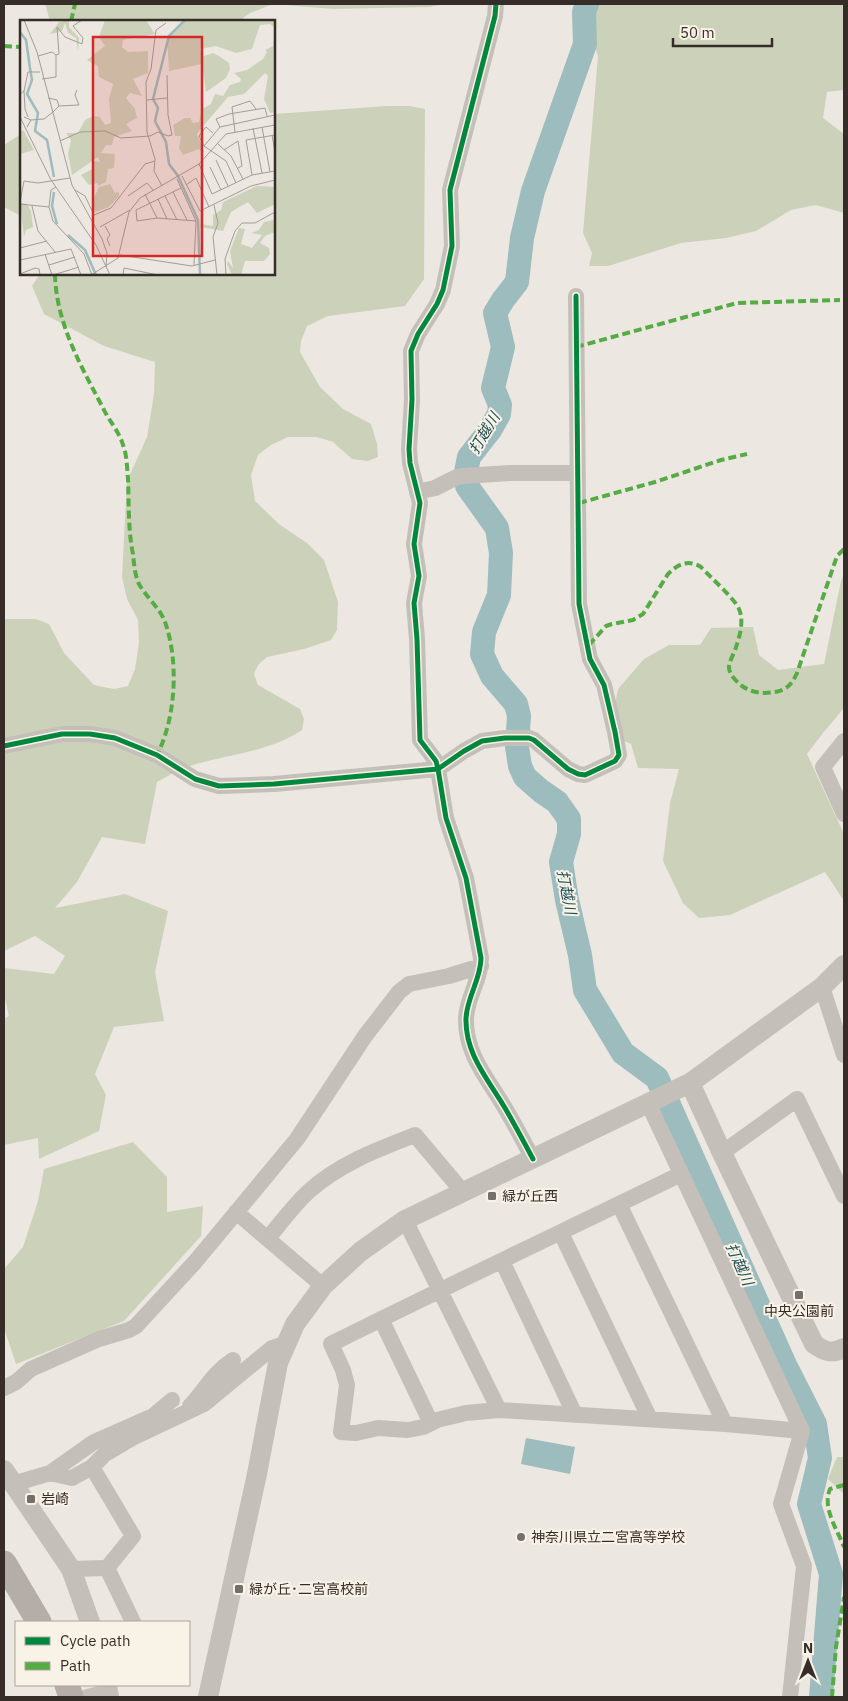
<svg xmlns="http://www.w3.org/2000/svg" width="848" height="1701" viewBox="0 0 848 1701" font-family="'IBM Plex Sans','Noto Sans JP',sans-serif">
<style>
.green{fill:#ccd2ba}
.water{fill:#9dbcbd}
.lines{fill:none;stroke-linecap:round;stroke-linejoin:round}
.river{stroke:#9dbcbd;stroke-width:24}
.minor{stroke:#c5bfb9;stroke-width:16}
.tertiary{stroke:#c5bfb9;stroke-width:20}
.primary{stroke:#b4ada8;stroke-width:25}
.quiet{stroke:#55ab44;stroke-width:4;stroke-dasharray:8 4;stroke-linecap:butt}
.cycleway-casing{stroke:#f9f2e7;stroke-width:8}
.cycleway{stroke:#00873e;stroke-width:5}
.poi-dot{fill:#766e68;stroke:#f9f2e7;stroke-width:2}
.labels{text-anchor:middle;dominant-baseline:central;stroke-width:4;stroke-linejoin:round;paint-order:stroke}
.poi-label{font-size:14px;fill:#362d28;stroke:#f9f2e7;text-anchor:start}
.water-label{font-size:15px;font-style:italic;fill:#1e5056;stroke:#f9f2e7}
.inset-river{fill:none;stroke:#9dbcbd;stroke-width:2.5}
.inset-road{fill:none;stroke:#a39d96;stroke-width:1}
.view{fill:#d62828;fill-opacity:0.15;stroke:#d62828;stroke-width:2.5}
.inset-edge{fill:none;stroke:#362d28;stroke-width:2.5}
</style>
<rect width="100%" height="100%" fill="#ece7e0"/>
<path class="green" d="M45,4H446L430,7L333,9L273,4L250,13L239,21H50Z
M580,4H844V90L827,92L823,118L844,134V213L816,205L791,210L756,231L726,238L681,243L608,266H589L592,253L583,233L598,56Z
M387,106H410L425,109L424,279L405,306L328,316L307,326L301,341L300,352L320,387L343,409L371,424L377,444L378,457L368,461L352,459L333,442L317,437H288L271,445L258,455L251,475L255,501L280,525L307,543L324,560L338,602L337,630L331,640L304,649L267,657L258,665L254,674L258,685L300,709L304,719L302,730C267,754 221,754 181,769C173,772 165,778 157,782L145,844L102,837L77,882L55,908L125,894L168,911L155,972L164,1021L114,1027L95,1074L106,1095L99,1131L39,1159L38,1138L4,1145V1019L9,1016L4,994V968L54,974L65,956L35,936L4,951V619H36L49,624L64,653L94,685L114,689L128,686L135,669L139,643L138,620L127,599L122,577L127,481L147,437L154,394L155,362L104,346L44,314L32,286L40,274H274V114Z
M21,134V216L4,207V145Z
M844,573V708L823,733L807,754L844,834V901L825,872L730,915L699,918L683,903L663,861L670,803L679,769L638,768L631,744L622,740L613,714L618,689L644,659L669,645H700L711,628L753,627L759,655L778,670L824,664L841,581Z
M133,1142L167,1177V1212L203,1206L201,1236L124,1321L16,1364L4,1328V1269L23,1247L38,1201L44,1169Z
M837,1457H844V1494L828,1479Z"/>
<path class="water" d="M526,1438L575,1447L570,1474L521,1464Z"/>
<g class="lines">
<path class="river" d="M587,4L584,12L585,44L533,191L522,238L517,282L503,300L495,313L503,347L493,388L500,405L499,414L490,430L469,457L466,472L467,486L497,528L501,553L499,595L484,632L482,654L492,676L516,704L519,716L517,747L520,766L525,777L541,791L557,802L569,819V834L561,862L567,900L580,955L585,990L623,1053L657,1078L785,1365L815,1424L820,1458L809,1504L831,1574L821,1697"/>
<path class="minor" d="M496,4L495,16L450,190L452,246L443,290L437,304L418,334L411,351L412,400L409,449L410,463L420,503L414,544L419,576L414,603L417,639L420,740L436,761L438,769L446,818L466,878L481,958C481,979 467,997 466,1018C465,1054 488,1079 505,1108C515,1125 524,1142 533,1159
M417,492L435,488L457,477L463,476L510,473H577
M844,741L823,767L844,814
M4,746L62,734H90L115,738L157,755L195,779L219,786L274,784L438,769L464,751L482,741L505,738H529L534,740L568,769L578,774L585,775L615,761L619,755L615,732L604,685L590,659L579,604L576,296
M822,987L844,1055
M648,1103L802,1431L781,1504L804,1566L790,1697
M722,1153L797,1099L844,1196
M619,1204L725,1424
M236,1212L323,1286
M405,1220L499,1410L725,1424L802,1431
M561,1233L650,1419
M268,1238C281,1223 293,1206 308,1192C339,1164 376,1150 415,1135L463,1192
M502,1261L575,1415
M381,1319L431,1423
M4,1388L16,1382L31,1369L99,1339L129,1330L136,1326L195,1262L297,1139L365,1036L399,992L409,984L449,976L481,966
M190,1406C205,1390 214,1372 233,1360
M499,1410L466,1413L437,1420L423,1427L408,1430L378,1428L356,1433L341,1432L347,1385L343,1370L331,1344C447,1286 564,1231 681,1174
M92,1467L133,1536L107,1568L133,1622
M50,1473L72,1478L92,1467L105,1454L132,1438L204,1404L272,1348L287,1343
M13,1484L50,1473L94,1442L153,1416L172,1400
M71,1569L107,1568
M87,1697L108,1692"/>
<path class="tertiary" d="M690,1083L722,1153L814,1344C825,1352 832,1354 844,1348
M4,1470L71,1569L90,1622
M107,1685L109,1697
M208,1697L257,1474L278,1363L295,1324L323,1286L360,1252L405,1220L690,1083L822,987L844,965"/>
<path class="primary" d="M4,1563L39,1622
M67,1685L71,1697"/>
<path class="quiet" d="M71,21L75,4
M4,46L21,47
M55,274C56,323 81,366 103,408C109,421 119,431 123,445C127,455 127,468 128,479C129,503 128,530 133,554C134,564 135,576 139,584C146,597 160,608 165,622C179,661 176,718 157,755
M576,347L737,303L840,300
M579,503L655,482L721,460L747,454
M589,645L606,626L612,624L633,620L643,614L668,574C678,564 688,559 701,567C710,577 735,599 739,609C744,620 740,636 736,647C734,654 729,661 729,668C730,676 737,682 742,686C752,693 763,694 775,692C787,690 792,684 797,673L837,556L844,549
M844,1485L830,1489C822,1508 837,1529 844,1547
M832,1697L836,1647L844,1597"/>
<g class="cycleway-casing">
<path id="cycleway" d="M496,4L495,16L450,190L452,246L443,290L437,304L418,334L411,351L412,400L409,449L410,463L420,503L414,544L419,576L414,603L417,639L420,740L436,761L438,769L446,818L466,878L481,958C481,979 467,997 466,1018C465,1054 488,1079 505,1108C515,1125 524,1142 533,1159
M4,746L62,734H90L115,738L157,755L195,779L219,786L274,784L438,769L464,751L482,741L505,738H529L534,740L568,769L578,774L585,775L615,761L619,755L615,732L604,685L590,659L579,604L576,296"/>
</g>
<use href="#cycleway" class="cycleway"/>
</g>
<g class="poi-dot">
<rect x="487" y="1191" width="10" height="10" rx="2.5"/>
<rect x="794" y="1290" width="10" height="10" rx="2.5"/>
<rect x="26" y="1494" width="10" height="10" rx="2.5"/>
<circle cx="521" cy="1537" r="5"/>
<rect x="234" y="1584" width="10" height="10" rx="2.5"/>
</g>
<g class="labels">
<g class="poi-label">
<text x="502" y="1196">緑が丘西</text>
<text x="799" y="1311" text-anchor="middle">中央公園前</text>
<text x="41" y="1499">岩崎</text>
<text x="531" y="1537">神奈川県立二宮高等学校</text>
<text x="249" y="1589">緑が丘･二宮高校前</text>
</g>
<g class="water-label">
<text transform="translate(484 433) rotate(-59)">打越川</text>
<text transform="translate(567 892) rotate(79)">打越川</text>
<text transform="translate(740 1264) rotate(66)">打越川</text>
</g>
</g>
<g transform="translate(20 20)">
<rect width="255" height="255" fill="#ece7e0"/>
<path d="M49,0V7L59,18L58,31L56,18L48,13L45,3L42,11L30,14L39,2ZM85,0H126L135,14L103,20L102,27L108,32L128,31V53L113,59L122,76L110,73L106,78L115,89L117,98L106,104L112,111L94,117L92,125H86L81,133L95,134L94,148L88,149L86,162L78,166V163L69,165L61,155L74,148L73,141L80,142L78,137L52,155L48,134L51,120L46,113H58L65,100L73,96L80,97L85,105L91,103L89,79L93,64L79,57L78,46L67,40L85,26L79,17ZM165,0H255V92L250,93L244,79L248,56L245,53L224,74L208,77L179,111L177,114L184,131L182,133L179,129L163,135L159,128L161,116H155L153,105L165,98H170L173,103L179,102L182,89L191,84L195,74L203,76L210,65L220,62L221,59L214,53L227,50L243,39L247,32L245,30L253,26L255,8L250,4L240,5L232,29L216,33L196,26L180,29L184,36L193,33L199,36L209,43L210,49L206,58L186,72L182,44L149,51L147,16ZM0,110L4,111L14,130L0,134ZM90,164L95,173L99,172V176L89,187L75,192L72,182L79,167ZM237,166L255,167V184L237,193L228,182L211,192L203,211L180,207L181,204L193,206V195L201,190L203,182ZM0,183L7,184L11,191L13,207L6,210L4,217ZM254,200L255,212L245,216L240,223L249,228L250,234L244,241H225L221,255H212L207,244L208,241L213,248L210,231L219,208L225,209L221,224L232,228L242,215L231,213L239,210L244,202Z" fill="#ccd2ba"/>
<path class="inset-river" d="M165,0L149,16L133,79L138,88L135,101L146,122L149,144L158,156L178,200L180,255M0,12L6,20L10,48L12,60L7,74L18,93L15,111L27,120L34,157M34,172L32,186L37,204M48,215L65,230L76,255"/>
<path class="inset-road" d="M4,0L17,32L52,165L82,219L87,233L86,247M36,35L39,34L37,7L45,17L62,24L63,18L53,6L62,0M18,36L32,32L36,35V57L22,59M4,71L5,89L8,97M0,74L4,71L8,52H20M28,78L37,80L39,86M127,80L147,78M33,92L39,86L59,85L55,75L57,70M0,97L31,160L76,225L90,255M4,97L11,100L7,107M11,100L24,99L33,92M200,107L196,99L209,94L245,88L247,96M242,107L250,152M233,108L242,153M215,112L212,87L230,81L236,89M193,113L186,107L179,116L184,126L206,141L216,163M252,115L255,132M40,121L60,112L85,111L101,118L130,116L138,112L148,116L152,115L148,95L147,55M197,123L211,136L223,159M184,126L200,107L255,95M204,130L218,121L222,146L218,148M196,140L208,166M179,144L192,174L232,155L255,151M190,147L201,170M232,155L226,120L255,115M162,156L180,191L231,166L255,160M157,159L176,201L174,245M166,165L176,158L189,187M142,166L134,151L135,139L127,112L126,62L131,49L136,10L146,3M36,167L31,170L29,187L33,201L64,234L72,255M55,170L65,176L74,195L91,188L125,144L135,141M153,172L167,200M125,174L137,198L176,201M108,176L127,163L133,170M145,176L157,200M138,179L147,199M0,182L4,161L18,163L50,158M0,184L29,187M194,185L198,203L193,217L197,255M12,186L18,211L35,232M137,198L117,201L116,190L161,168M85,206L90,215L87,219L90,226M80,207L110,190M0,228L27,221M25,234L32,255M100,235L172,246L195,240M0,240L51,229L61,255M29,245L55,237M0,254L15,248L19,249L20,255M33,255L59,247M71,255L98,238L109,192L120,178L179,144L206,114L255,105M103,255L104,248L138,255M206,255L205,239L215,211L222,203H235L255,192"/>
<path class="view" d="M73,17H182V236H73Z"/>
<rect width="255" height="255" class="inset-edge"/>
</g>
<rect width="848" height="1701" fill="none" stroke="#362d28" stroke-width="10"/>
<rect x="15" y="1621" width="175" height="65" fill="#f9f2e7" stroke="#aba39b"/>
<rect x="25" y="1637" width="25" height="8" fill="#00873e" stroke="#aba39b"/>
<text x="60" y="1646" font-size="15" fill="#362d28">Cycle path</text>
<rect x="25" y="1662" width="25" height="8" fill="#55ab44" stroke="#aba39b"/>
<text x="60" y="1671" font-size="15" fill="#362d28">Path</text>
<g transform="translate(808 1661)" stroke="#f9f2e7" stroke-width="4" paint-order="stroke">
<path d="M0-4L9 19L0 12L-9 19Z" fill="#362d28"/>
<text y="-8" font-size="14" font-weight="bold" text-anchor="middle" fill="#362d28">N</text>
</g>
<path d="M673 38v8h99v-8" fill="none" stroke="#362d28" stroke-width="2.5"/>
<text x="680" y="38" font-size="15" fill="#362d28" stroke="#f9f2e7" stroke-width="4" paint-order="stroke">50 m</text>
</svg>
